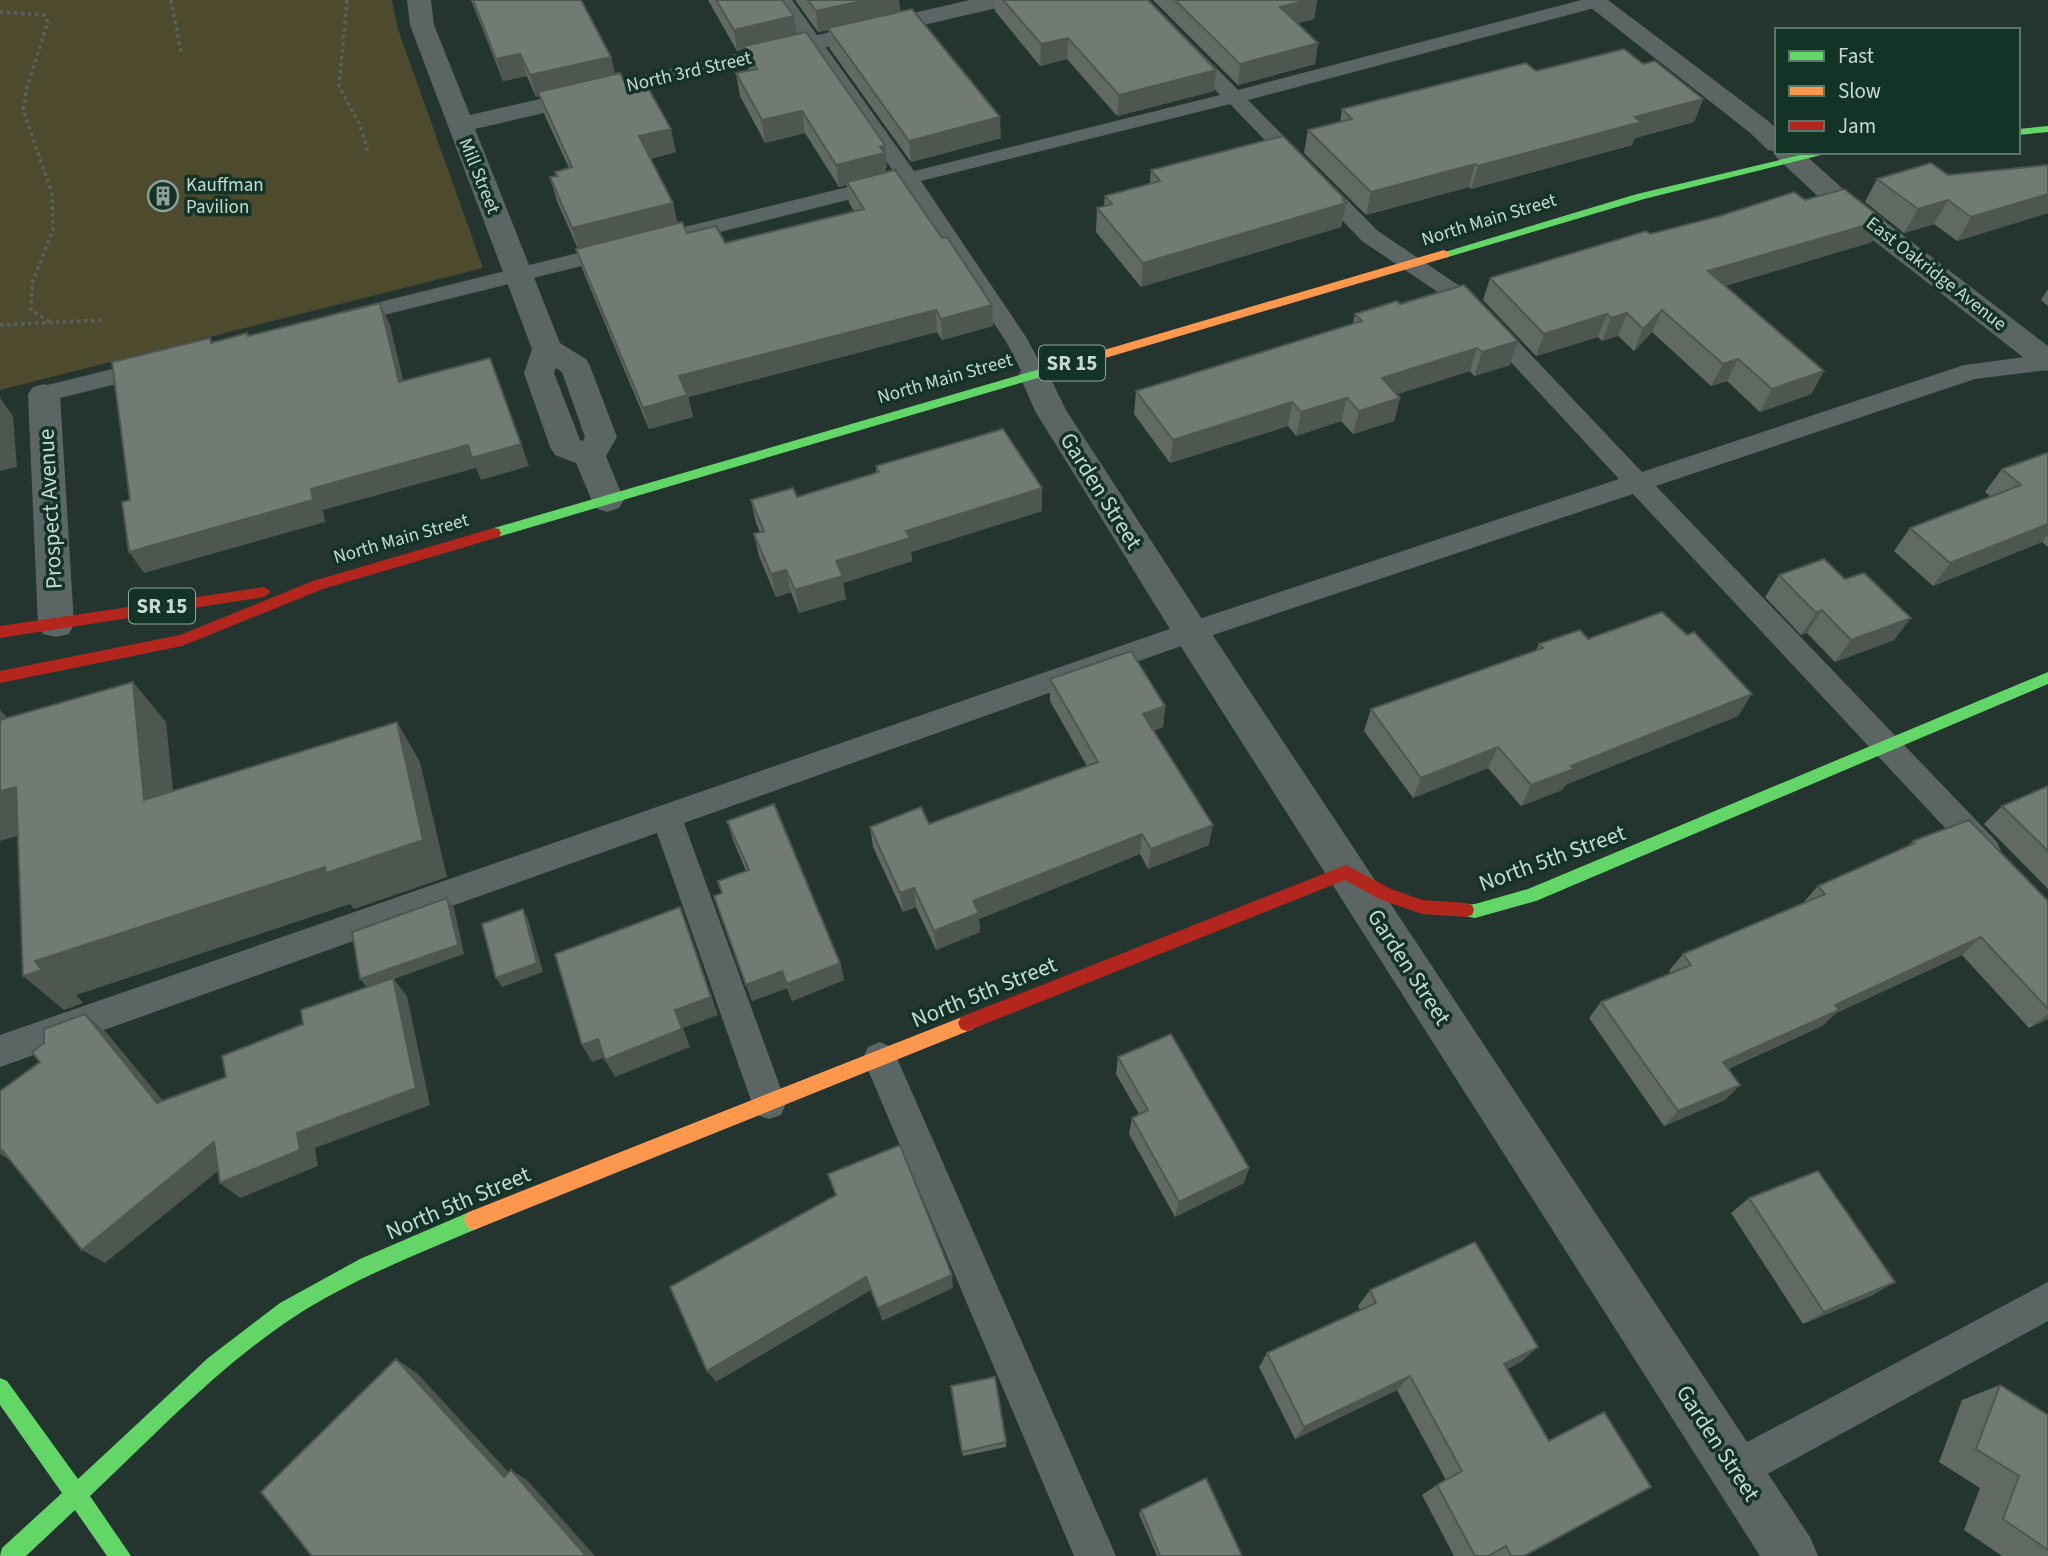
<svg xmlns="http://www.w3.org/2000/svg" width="2048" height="1556" viewBox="0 0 2048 1556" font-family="'Source Sans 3',sans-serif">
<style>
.green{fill:#4d4a2d}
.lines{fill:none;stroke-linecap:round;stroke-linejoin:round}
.path{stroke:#57625f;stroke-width:3.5;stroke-dasharray:3.5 3.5;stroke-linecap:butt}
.lane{fill:#5b6564;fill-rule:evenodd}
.street{fill:#5b6564;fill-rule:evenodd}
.fast{fill:#63d668;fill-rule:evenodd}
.slow{fill:#ff974d;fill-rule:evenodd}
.jam{fill:#b3261e;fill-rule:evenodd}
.wall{fill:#606a63}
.shaded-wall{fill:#4e5650}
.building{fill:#707b73;stroke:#4e5650;stroke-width:2}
.labels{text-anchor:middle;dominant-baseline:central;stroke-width:7;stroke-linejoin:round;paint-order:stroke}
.far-street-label{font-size:19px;fill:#c7dad1;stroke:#123326}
.far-poi-label{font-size:19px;fill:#c7dad1;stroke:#123326;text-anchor:start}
.shield{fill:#123326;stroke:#91a89e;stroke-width:2}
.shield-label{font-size:21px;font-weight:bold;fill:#c7dad1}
.street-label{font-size:23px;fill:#c7dad1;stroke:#123326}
</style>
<rect width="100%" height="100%" fill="#24352f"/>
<path class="green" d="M0,0H392L398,29L483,268L0,390Z"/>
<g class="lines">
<path class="path" d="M171,0L181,53
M347,0L339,86L360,125L368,152
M0,12L44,15L48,22L27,87L23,110L52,193L53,230L32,283L31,310L50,322
M0,325L101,320"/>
<path class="lane" d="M774,0H792L914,171L1220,95L1130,0H1149L1238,90L1581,0H1603L1602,6L1248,100L1378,231L1476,297L1642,472L1964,365L2048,354V370L1975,379L1656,486L1997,842L2001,851L1997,860L1986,864L1975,860L1633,494L1201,639L684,823L786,1103L781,1115L769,1119L757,1115L752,1103L657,833L0,1067V1035L1181,625L1619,479L1460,307L1362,241L1230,104L921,181L1026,337L1046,374L1042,380L1034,382L1026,380L1007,343L903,186L676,243L668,241L665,236L668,231L896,175Z
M618,243L626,245L629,250L626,255L344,325L336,323L332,318L336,313L344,311Z
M153,359L161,361L165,367L161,373L44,402L35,400L32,394L35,388Z
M880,1042L892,1047L1116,1556H1074L863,1058L868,1047Z
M2048,1282V1321L1749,1484L1735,1490L1721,1484L1715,1470L1721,1456Z"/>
<path class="street" d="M407,0H431L434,25L470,115L970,0H1013L1009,5L1001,7L475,129L560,343L586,359L590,366L617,437L606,456L624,500L619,508L607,512L595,508L576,463L555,455L550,447L524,373L532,349L410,25ZM556,368L562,372L585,437L583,441L580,440L554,373Z
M1581,0H1608L1767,120L1777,129V152H1802L1844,190L2048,346V371L2037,368L1824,202L1777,158L1773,151L1768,150L1749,132Z
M1034,364L1045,367L1066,410L1204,622L1810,1537L1818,1556H1760L1178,642L1035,411L1019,374L1023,367Z
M44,384L55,387L60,394L74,624L69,634L56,637L43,634L38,624L28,394L33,387Z"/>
<path class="fast" d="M2048,126V132L2018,135V129Z
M1813,152H1833L1644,199L1448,257L1444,258L1438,254L1637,194Z
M1047,367L1053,371L1051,374L494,538L487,533L494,528Z
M2048,672V684L1536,901L1475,918L1460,915L1458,910L1460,905L1475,904L1528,889Z
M474,1210L481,1213L484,1220L481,1227C418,1254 352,1279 294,1317C219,1366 155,1435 90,1496L131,1556H107L75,1510L26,1556H0L2,1548L62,1493L0,1405V1378L7,1381L78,1479L208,1358L280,1303L360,1259Z"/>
<path class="slow" d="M1444,250L1450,254L1448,257L1051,374L1047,375L1041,371L1043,368Z
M967,1015L973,1017L976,1023L973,1029L474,1230L467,1227L464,1220L467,1213L474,1210Z"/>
<path class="jam" d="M494,528L499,529L501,533L499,537L323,589L182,646L0,683V671L180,635L313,581Z
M264,587L271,592L264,597L0,638V626Z
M1346,865L1391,889L1422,900L1466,903L1472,905L1474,910L1472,915L1466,917L1422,914L1379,899L1345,880L967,1031L961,1029L958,1023L961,1017Z"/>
</g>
<path class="wall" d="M471,0H581L611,57L615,75L676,152L650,159L673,203L677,223L687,233L725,243L854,211L849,203L847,185L839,187L805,133L765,143L740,96L736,73L749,71L745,49L737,51L708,0H782L794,16L796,34L885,145L887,168H886V172L942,238L992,305L993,326L942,340L937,332L688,397L693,417L649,429L583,271L576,249H578L557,201L550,177L556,176L555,172L569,168L545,116L539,96L536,97L527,76L503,81Z
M795,0H899L900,12L1001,138L911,162L830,49L828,30L818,32Z
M994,0H1148L1214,91L1117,116L1067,59L1040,66L995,11Z
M1153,0H1317L1314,19L1297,23L1318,43L1315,64L1238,85Z
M1643,64L1703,99L1694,122L1635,138L1632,145L1471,189L1469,187L1366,215L1304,153L1308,130L1340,122L1342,109L1536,71Z
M2048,165V213L1957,241L1934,224L1904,233L1865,202L1877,179L1948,175Z
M1151,170L1345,199L1346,203L1341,227L1141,287L1096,232L1097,208L1104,206L1105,196L1150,183Z
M1805,200L1884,220L1872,242L1725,286L1824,371L1811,394L1760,412L1727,381L1711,386L1652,332L1634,351L1618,336L1602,341L1598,337L1536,356L1483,300L1490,278L1650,234Z
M2048,289V306L2041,300Z
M1400,304L1518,341L1510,365L1474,376L1470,371L1397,394L1400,398L1394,421L1353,434L1341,421L1296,436L1288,426L1170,463L1134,414L1136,391L1353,324L1355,314Z
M2048,454V547L2042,542L1933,586L1894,551L1910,528L1991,497L1985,492L2002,469Z
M876,466L1042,488V511L911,552L912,561L843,583L846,599L799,613L791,592L776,597L759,556L754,534L760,532L756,523L751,500L797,497L876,473Z
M1779,575L1845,579L1894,640L1835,662L1807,633L1801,635L1765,597Z
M1588,639L1738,716L1565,785L1562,790L1521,806L1488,768L1413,798L1364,731L1371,709L1536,650L1539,644Z
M1050,679L1165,706L1163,727L1153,731L1209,845L1148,869L1140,854L979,919L980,932L936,950L916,907L903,912L873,847L870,827L929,824L1087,766L1050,701Z
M2048,786V889L1984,824L2002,806Z
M727,821L840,963L844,980L792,1001L787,988L752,1001L714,896L722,893L746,871L733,840Z
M1913,841L2048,901V1019L2029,1028L1962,955L1836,1013L1822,1026L1728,1069L1725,1100L1664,1126L1589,1018L1601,1002L1671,973L1669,971L1683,954L1803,903L1818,886L1908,846Z
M1118,1057L1244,1183L1175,1217L1129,1134L1132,1118L1139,1114L1116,1074Z
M1749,1198L1873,1295L1803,1324L1731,1213Z
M1370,1290L1538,1347L1521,1362L1507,1369L1524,1556H1454L1422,1495L1437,1485L1446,1480L1397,1390L1295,1439L1259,1367L1267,1353L1360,1310L1358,1306Z
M2000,1385L2048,1415V1556H2002L1964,1530L1980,1488L1939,1462L1962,1400Z
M951,1386L1006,1442V1447L963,1456Z
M1141,1510L1242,1556H1157L1139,1514Z"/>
<path class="shaded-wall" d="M866,0H899L900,13L818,32L816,11Z
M1308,0H1317L1314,19L1277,28L1280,7Z
M794,16L797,37L744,46L745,49L737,51L734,30Z
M1068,38L1067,59L1040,66L1041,44Z
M1318,43L1315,64L1238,85L1240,64Z
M520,54L527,76L503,81L496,59Z
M611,57L616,79L538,92L539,96L536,97L530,75Z
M1216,70L1214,91L1117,116L1119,95Z
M1703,99L1694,122L1635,138L1632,145L1471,189L1478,166L1635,117Z
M802,111L805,133L765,143L762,120Z
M1000,117L1001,138L911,162L909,141Z
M671,129L676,152L644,160L639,136Z
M885,145L887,168H886V176L847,182V185L839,187L836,165Z
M1475,164L1469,187L1366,215L1371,192Z
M2048,194V213L1957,241L1971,217Z
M1345,199L1344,203H1346L1341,227L1141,287L1143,263Z
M1948,200L1934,224L1904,233L1918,209Z
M673,203L678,227L579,251L572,228Z
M1884,220L1872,242L1697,294L1708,271Z
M380,303L390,325L409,404L399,382Z
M992,305L993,326L942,340L941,319Z
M936,310L937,332L688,397L693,417L649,429L643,408L679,376Z
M1662,310L1652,332L1634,351L1643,329Z
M1627,313L1618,336L1602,341L1611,318Z
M1607,314L1598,337L1536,356L1544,334Z
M1518,341L1510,365L1474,376L1482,352Z
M1477,348L1470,371L1376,401L1382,378Z
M490,358L529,466L481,480L476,468L323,510L325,522L144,573L129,552L311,489Z
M1738,359L1727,381L1711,386L1723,364Z
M1824,371L1811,394L1760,412L1772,389Z
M0,398L13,416L17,467L0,471Z
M1347,398L1341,421L1296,436L1301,412Z
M1400,398L1394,421L1353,434L1359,411Z
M1292,402L1288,426L1170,463L1173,440Z
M1042,488V511L911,552L912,561L843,583L846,599L799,613L795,590L836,561L906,531Z
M2048,524V534L2042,542L1933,586L1950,563Z
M786,570L791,592L776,597L771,574Z
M1822,610L1807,633L1801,635L1816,613Z
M1911,618L1894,640L1835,662L1851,640Z
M133,682L166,722L178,838L144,800Z
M1752,694L1738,716L1565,785L1562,790L1521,806L1531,785L1571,766Z
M1165,706L1163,727L1140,735L1143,714Z
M0,710L26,737L0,736Z
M397,722L420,762L447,877L354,909L350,904L76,995L83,1003L64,1010L23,976L35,961Z
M1498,747L1488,768L1413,798L1421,778Z
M16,787L55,825L0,841V791Z
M1213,825L1209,845L1148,869L1151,849Z
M1142,834L1140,854L979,919L980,932L936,950L934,931L973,901Z
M914,888L916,907L903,912L900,893Z
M447,898L454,908L464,954L394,979L407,996L430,1105L315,1148L318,1166L240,1198L220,1183L297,1133L368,989L360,979Z
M680,907L718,1015L683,1028L690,1047L615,1077L605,1060L675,1010Z
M523,909L528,919L543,972L502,987L496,978Z
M1981,937L1962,955L1836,1013L1822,1026L1708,1077L1723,1062L1835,1005Z
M840,963L844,980L792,1001L787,984Z
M782,971L787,988L752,1001L746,985Z
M85,1014L106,1032L178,1119L157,1103Z
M2048,1014V1019L2029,1028Z
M598,1039L608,1056L592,1062L582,1045Z
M1740,1085L1725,1100L1664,1126L1678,1111Z
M214,1142L234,1158L105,1263L82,1250Z
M2,1150L23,1168L0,1154V1152Z
M1249,1168L1244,1183L1175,1217L1179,1202Z
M952,1275L953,1288L882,1321L878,1308Z
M866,1277L871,1290L716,1382L707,1371Z
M1895,1282L1873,1295L1803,1324L1824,1312Z
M1538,1347L1521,1362L1488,1378L1504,1364Z
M396,1359L417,1373L522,1487L504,1477Z
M1410,1376L1397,1390L1295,1439L1304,1427Z
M511,1470L528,1481L595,1556H586Z"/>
<path class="building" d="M473,0H581L611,57L530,75L520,54L496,59Z
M716,0H782L794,16L734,30Z
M808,0H866L816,11Z
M1003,0H1148L1216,70L1119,95L1068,38L1041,44Z
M1175,0H1308L1280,7L1318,43L1240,64Z
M912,9L1000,117L909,141L828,28Z
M806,32L885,145L880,147L885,153L836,165L802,111L762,120L736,73L757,69L744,46Z
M1624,49L1643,64L1655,61L1703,99L1635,117L1641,122L1478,166L1475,164L1371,192L1308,130L1352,119L1342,109L1526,63L1536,71Z
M620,73L630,92L648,88L671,129L639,136L673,203L572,228L550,177L557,176L555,172L572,167L538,92Z
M1283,136L1345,199L1343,200L1346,203L1143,263L1097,208L1112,204L1105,196L1160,181L1151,170Z
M1931,163L1948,175L2048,165V194L1971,217L1948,200L1918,209L1877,179Z
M895,170L942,238L947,237L992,305L941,319L936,310L679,376L687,395L643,408L576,249L682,222L687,233L716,226L725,243L864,209L847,182Z
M1844,189L1884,220L1708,271L1824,371L1772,389L1738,359L1723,364L1662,310L1643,329L1627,313L1611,318L1607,314L1544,334L1490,278L1646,231L1650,234L1720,216L1794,192L1805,200Z
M1464,285L1518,341L1482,352L1477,348L1382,378L1400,398L1359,411L1347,398L1301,412L1292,402L1173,440L1136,391L1362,321L1355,314L1397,301L1400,304Z
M380,303L399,382L490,358L521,444L472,458L468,445L311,489L313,500L129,552L122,502L130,500L112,362L210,338L211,343L247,333L248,336Z
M1003,429L1042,488L906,531L910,538L836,561L843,576L795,590L786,570L771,574L754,534L764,531L751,500L793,488L797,497L879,472L876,466Z
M2047,453L2048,454V524L1950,563L1910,528L2021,485L2002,469Z
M1824,559L1845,579L1864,573L1911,618L1851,640L1822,610L1816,613L1779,575Z
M1662,612L1687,635L1694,632L1752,694L1571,766L1574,769L1531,785L1498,747L1421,778L1371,709L1543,648L1539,644L1580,630L1588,639Z
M1131,651L1165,706L1143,714L1213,825L1151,849L1142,834L973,901L979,913L934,931L914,888L900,893L870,827L921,807L929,824L1098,762L1050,679Z
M133,682L144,800L397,722L423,840L326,873L325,867L35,961L42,970L23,976L16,787L0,791V720Z
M2048,786V851L2002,806Z
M774,804L840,963L787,984L782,971L746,985L714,896L722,893L718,881L749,870L727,821Z
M1969,820L2048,901V1009L1981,937L1835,1005L1839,1010L1723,1062L1740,1085L1678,1111L1601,1002L1691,965L1683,954L1825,894L1818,886L1915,843L1913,841Z
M447,898L458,945L360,979L352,932Z
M680,907L711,997L675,1010L682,1029L605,1060L598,1039L582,1045L555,954Z
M523,909L537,963L496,978L482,924Z
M393,978L416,1088L297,1133L300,1150L220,1183L214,1142L82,1250L2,1150L0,1152V1091L40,1062L32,1052L44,1043V1029L85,1014L157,1103L226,1077L222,1056L303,1024L301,1010Z
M1171,1034L1249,1168L1179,1202L1132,1118L1148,1110L1118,1057Z
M900,1145L952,1275L878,1308L866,1277L707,1371L670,1287L836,1195L828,1174Z
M1818,1171L1895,1282L1824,1312L1749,1198Z
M1475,1242L1538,1347L1504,1364L1549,1441L1604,1412L1651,1487L1524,1556H1511L1506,1546L1488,1556H1475L1437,1485L1462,1471L1410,1376L1304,1427L1267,1353L1376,1303L1370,1290Z
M396,1359L504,1477L511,1470L586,1556H312L261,1492Z
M995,1377L1006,1442L962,1452L951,1386Z
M2000,1385L2048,1415V1550L2003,1519L2019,1476L1976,1449Z
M1206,1478L1242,1556H1160L1141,1510Z"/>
<defs>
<g id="building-ring" transform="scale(1.575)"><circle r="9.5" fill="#123326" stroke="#8ea098" stroke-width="1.5"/><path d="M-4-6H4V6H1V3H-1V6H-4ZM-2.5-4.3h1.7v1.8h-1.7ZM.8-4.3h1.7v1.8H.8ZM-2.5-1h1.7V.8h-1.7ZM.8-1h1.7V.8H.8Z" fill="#8ea098"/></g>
</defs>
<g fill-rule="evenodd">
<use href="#building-ring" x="163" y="196"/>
</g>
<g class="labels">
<g class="far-street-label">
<text transform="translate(689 72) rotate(-13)">North 3rd Street</text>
<text transform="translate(479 176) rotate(68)">Mill Street</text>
<text transform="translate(1489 220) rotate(-17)">North Main Street</text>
<text transform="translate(1936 274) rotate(38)">East Oakridge Avenue</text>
<text transform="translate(945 379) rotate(-16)">North Main Street</text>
<text transform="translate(401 539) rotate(-16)">North Main Street</text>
</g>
<g class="far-poi-label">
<text x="186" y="185">Kauffman<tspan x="186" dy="22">Pavilion</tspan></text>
</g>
<g class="shield">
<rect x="1039" y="345.5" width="66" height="35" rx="5"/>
<rect x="129" y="588.5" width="66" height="35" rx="5"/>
</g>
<g class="shield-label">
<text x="1072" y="363">SR 15</text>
<text x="162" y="606">SR 15</text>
</g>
<g class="street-label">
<text transform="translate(1101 491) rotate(58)">Garden Street</text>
<text transform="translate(50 509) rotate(-93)">Prospect Avenue</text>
<text transform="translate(1552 858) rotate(-20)">North 5th Street</text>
<text transform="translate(1409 967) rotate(57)">Garden Street</text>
<text transform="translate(984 992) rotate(-22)">North 5th Street</text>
<text transform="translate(458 1203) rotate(-23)">North 5th Street</text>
<text transform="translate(1718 1443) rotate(57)">Garden Street</text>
</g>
</g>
<rect x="1775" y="28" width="245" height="126" fill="#123326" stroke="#5a766a" stroke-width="2"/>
<rect x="1789" y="51" width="35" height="10" fill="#63d668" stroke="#5a766a" stroke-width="2"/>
<text x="1838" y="63" font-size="21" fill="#c7dad1">Fast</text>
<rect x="1789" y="86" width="35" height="10" fill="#ff974d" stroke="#5a766a" stroke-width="2"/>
<text x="1838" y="98" font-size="21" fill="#c7dad1">Slow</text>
<rect x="1789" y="121" width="35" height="10" fill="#b3261e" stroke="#5a766a" stroke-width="2"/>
<text x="1838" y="133" font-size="21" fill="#c7dad1">Jam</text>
</svg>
